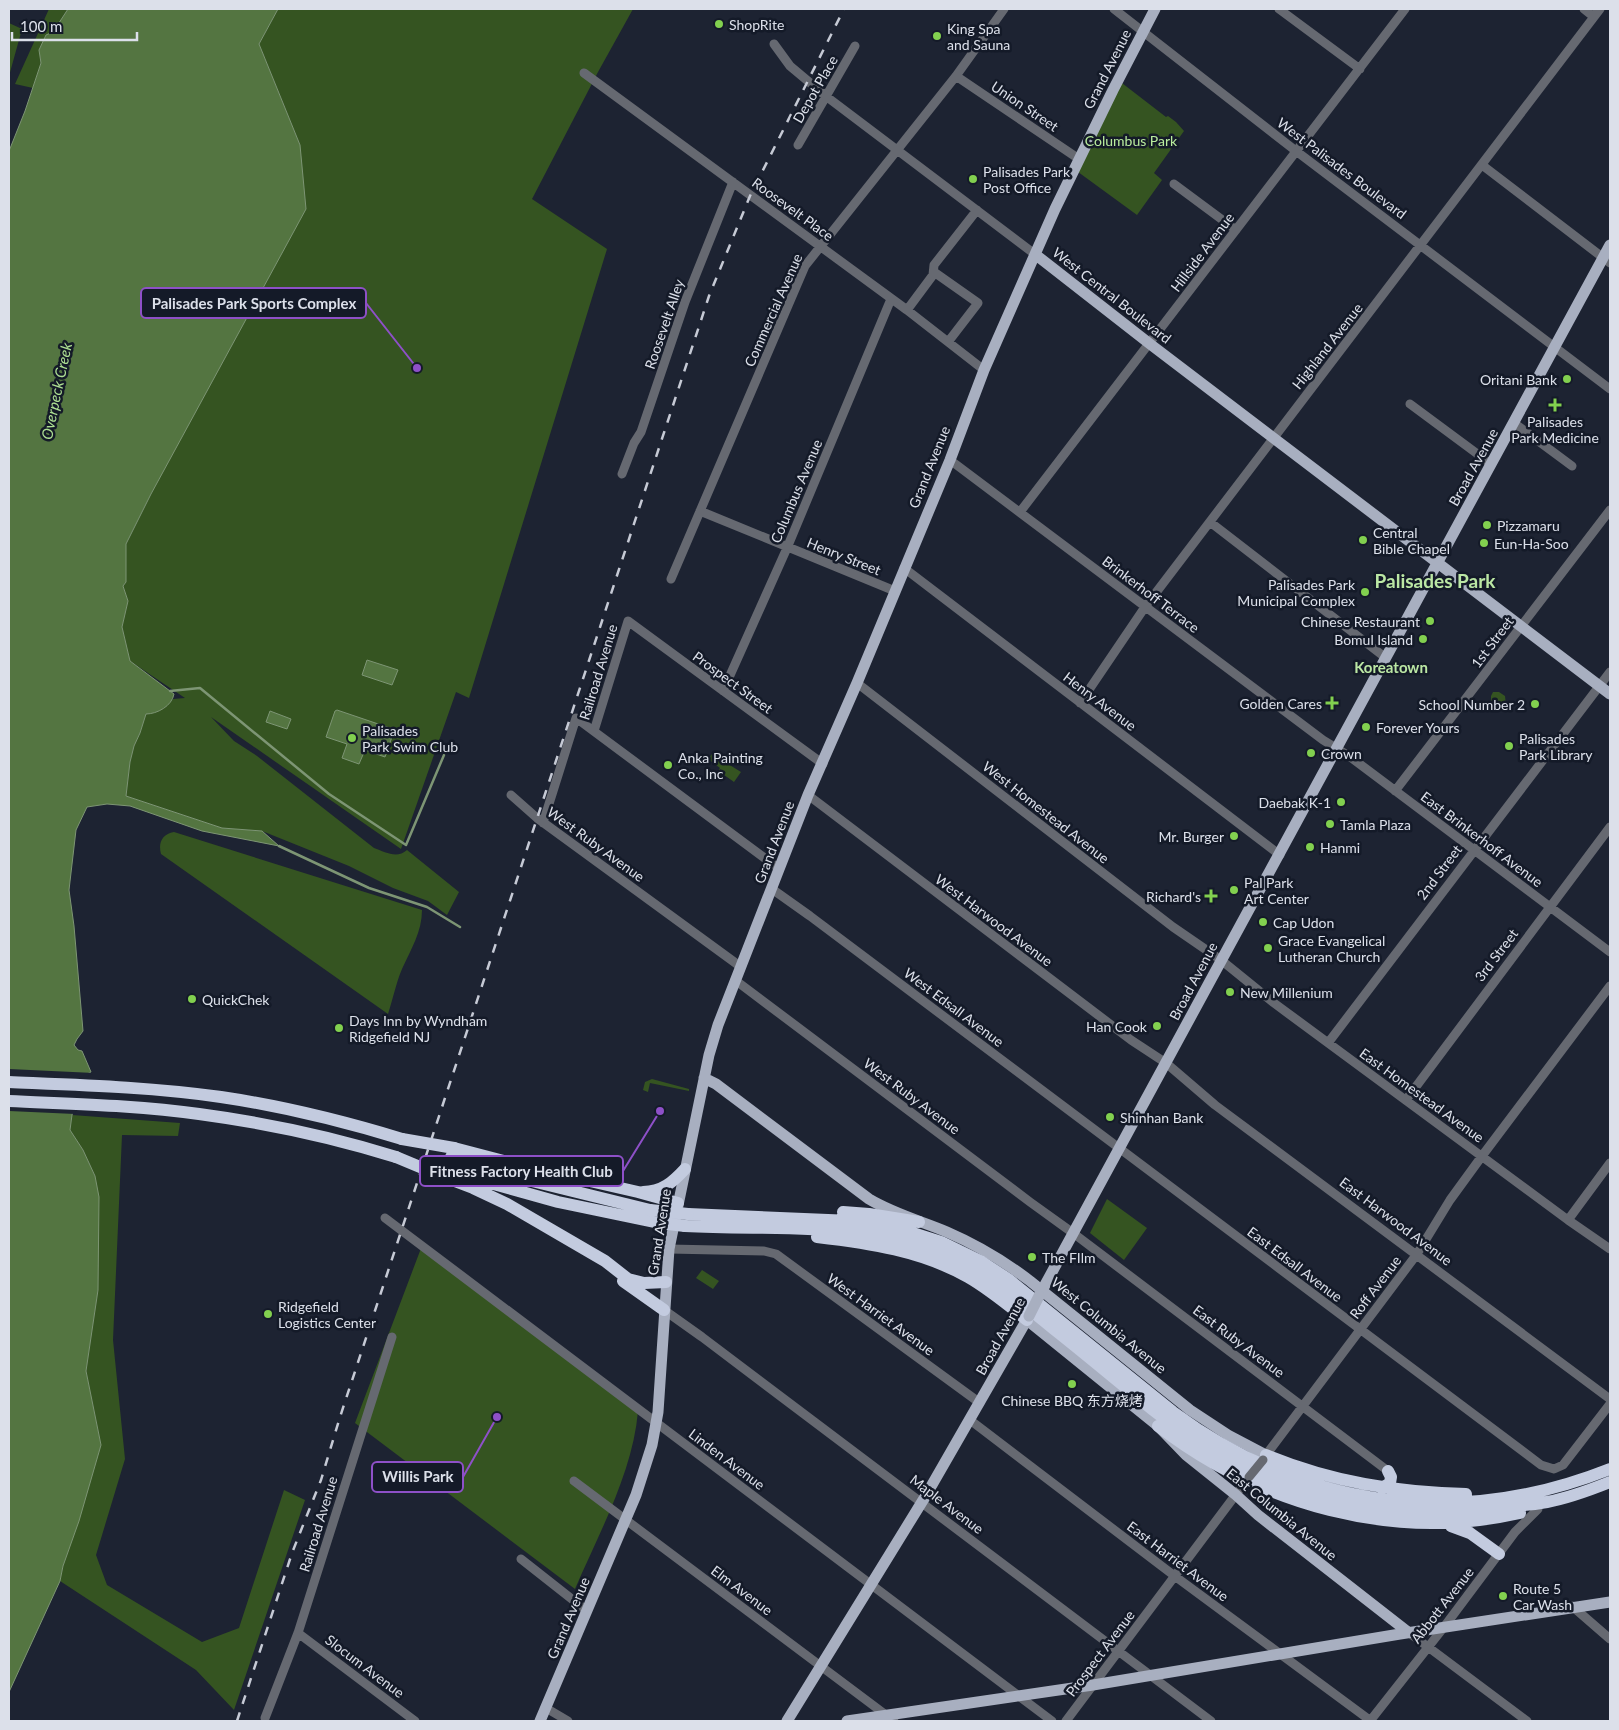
<svg xmlns="http://www.w3.org/2000/svg" width="1619" height="1730" viewBox="0 0 1619 1730" font-family="Lato,'Noto Sans SC',sans-serif">
<style>
.green{fill:#355421}
.water{fill:#547541;stroke:#7d9574}
.pier{fill:#1d2332}
.lines{fill:none;stroke-linecap:round;stroke-linejoin:round}
.stream{stroke:#7d9574;stroke-width:2.5}
.minor{stroke:#666971;stroke-width:9}
.major{stroke:#a8afc0;stroke-width:11}
.highway{stroke:#c3cbdf;stroke-width:12}
.rail{stroke:#c6cad5;stroke-width:2.5;stroke-dasharray:9 9;stroke-linecap:butt}
.minor-bridge{stroke:#666971;stroke-width:9}
.major-bridge{stroke:#a8afc0;stroke-width:11}
.highway-bridge{stroke:#c3cbdf;stroke-width:12}
.poi-dot{fill:#82d04f;stroke:#141a28;stroke-width:2}
.labels{text-anchor:middle;dominant-baseline:central;stroke-width:5;stroke-linejoin:round;paint-order:stroke}
.poi-label{font-size:14px;fill:#dce0ea;stroke:#141a28;text-anchor:start}
.street-label{font-size:14px;fill:#dce0ea;stroke:#141a28}
.park-label{font-size:14px;fill:#b9ec9d;stroke:#141a28}
.water-label{font-size:15px;font-style:italic;fill:#aee093;stroke:#141a28}
.neighbourhood-label{font-size:15px;font-weight:bold;fill:#bbe7a4;stroke:#141a28}
.district-label{font-size:19px;font-weight:bold;fill:#bbe7a4;stroke:#141a28}
.leader{fill:none;stroke:#8e50c8;stroke-width:2}
.callout-dot{fill:#8e50c8;stroke:#141a28;stroke-width:2}
.callout{fill:#141a28;stroke:#8e50c8;stroke-width:2}
.callout-label{font-size:15px;text-anchor:middle;font-weight:bold;fill:#dce0ea}
</style>
<rect width="100%" height="100%" fill="#1d2332"/>
<path class="green" d="M49,9H68L53,32L46,35L39,50L41,63L33,88L15,84Z
M278,9H633L598,72L532,199L607,249L469,698L456,692L401,849L211,717L234,741L257,756L374,848C385,852 397,859 407,850L459,892L447,915L428,901L393,888L349,866L262,831L222,828L126,796L130,762L134,746L140,733L146,714L164,708L173,699L185,698L130,661L122,627L128,601L123,586L126,582V544L151,494L300,145L259,44Z
M9,23L22,29L9,76Z
M1118,80L1166,117L1168,116L1176,122L1184,131L1154,173L1162,180L1137,215L1074,169Z
M1493,692H1499L1505,696L1506,705L1500,707L1491,702V696Z
M712,754L741,772L734,782L720,772L721,769L711,781L720,768L708,759Z
M174,832L422,910C422,932 411,949 402,969C396,983 393,999 388,1014L161,854C158,843 162,834 174,832Z
M652,1079L689,1089V1091L650,1083L648,1092L643,1090L645,1082Z
M72,1115L180,1123L178,1136L122,1135L113,1340L125,1459L96,1555L107,1585L202,1642L239,1628L284,1490L305,1500L234,1710L196,1670L60,1581L63,1566L101,1445L86,1371L98,1290L95,1176L83,1150L70,1130Z
M1107,1199L1147,1228L1124,1260L1090,1233Z
M423,1243L638,1411C633,1472 599,1533 575,1589L355,1423Z
M702,1270L719,1281L713,1289L696,1278Z"/>
<path class="water" d="M68,9H278L259,44L300,145L306,209L151,494L126,544V582L123,586L128,601L122,627L130,661L174,694C172,706 157,714 146,714L140,733L134,746L130,762L126,796L222,828L262,831L279,846L202,831L130,806L107,804L87,807L76,830L69,890L74,926L83,1031L77,1039L74,1045L78,1050L82,1051L91,1072L83,1076L72,1115L70,1130L83,1150L95,1176L99,1197L98,1290L86,1371L101,1445L79,1521L63,1566L60,1581L9,1692V151L25,111L41,63L39,50L46,35L53,32Z
M367,660L398,670L392,685L362,675Z
M337,710L393,729L394,731L385,757L365,750L359,764L342,758L347,744L326,737L335,711Z
M270,711L291,719L287,729L266,722Z"/>
<path class="pier" d="M9,1069L94,1073L85,1078L75,1114L9,1111Z"/>
<g class="lines">
<path class="stream" d="M170,691L200,688L329,794L406,845L444,755
M279,846L369,888L427,907L460,927"/>
<path class="minor" d="M1114,9L1296,151L1610,389
M1279,9L1360,69
M1584,9L1594,17
M774,44L790,66L827,97L1036,255
M584,73L907,310L984,370
M956,76L1079,159
M798,145L855,46
M1482,165L1610,263
M1174,184L1236,230
M934,272L978,303L948,342
M907,310L933,275L934,265L977,210
M1410,404L1491,464
M1514,423L1572,466
M950,460L1323,740L1349,756L1610,952
M622,474L634,443L641,432L685,302L733,182
M700,511L895,591
M1020,512L1405,9
M1210,522L1386,658
M904,568L1280,855
M671,579L805,266L956,76L1004,9
M857,683L1173,927L1221,960L1274,1003L1568,1220L1610,1249
M723,691L787,548L891,299
M1080,703L1145,607L1600,9
M594,731L628,621L823,764
M1395,791L1610,510
M511,795L537,818L741,967
M808,795L1131,1040L1166,1063L1215,1105L1610,1399
M543,823L576,718L778,868
M772,889L810,916L1541,1465L1554,1469L1563,1465L1610,1404
M735,980L1030,1202L1073,1233L1388,1471
M1328,1043L1610,672
M1406,1100L1610,827
M385,1218L1052,1721
M1568,1220L1610,1163
M669,1249L764,1251L776,1254L980,1403
M664,1310L702,1337L1211,1721
M970,1420L1176,1577L1371,1721
M1263,1459L1417,1254L1450,1200L1482,1156L1610,986
M574,1481L894,1721
M521,1559L587,1611
M1572,1606L1610,1639
M1408,1632L1527,1721
M298,1633L415,1721
M546,1708L568,1721
M265,1718L298,1633L392,1337
M1066,1721L1249,1477
M1370,1721L1444,1627L1515,1532L1538,1509"/>
<path class="major" d="M1036,255L1150,344L1610,694
M704,1078L716,1084L869,1199C894,1214 921,1221 947,1232C977,1245 1004,1261 1030,1281L1190,1410L1228,1435L1266,1455
M1039,1296L1610,245
M1027,1320L1158,1426L1186,1455L1236,1495L1258,1515L1408,1632
M540,1721L636,1495L652,1445L658,1412L669,1249L709,1055L718,1025L808,795L857,683L950,460L984,370L1055,209L1113,90L1155,9
M787,1721L925,1497L1029,1316
M847,1721L1093,1685L1400,1634L1610,1602"/>
<path class="highway" d="M9,1082C80,1085 151,1087 221,1097C282,1106 343,1121 402,1139
M9,1101C72,1104 136,1105 199,1114C266,1123 332,1137 396,1157
M454,1148L511,1163L638,1192L678,1203
M451,1157L532,1181L650,1210
M461,1175L558,1202L659,1223
M444,1177L473,1188L507,1204L605,1261L628,1279L644,1283L666,1282
M643,1192C662,1192 673,1182 685,1169
M843,1212L869,1214L919,1222
M688,1214L852,1221L897,1228L941,1242L982,1262L1008,1279L1173,1412C1304,1509 1459,1529 1610,1469
M685,1226C772,1231 864,1220 945,1255C986,1273 1020,1301 1054,1329C1087,1355 1119,1382 1152,1409C1258,1493 1378,1527 1512,1507C1524,1505 1536,1504 1547,1502C1569,1498 1590,1490 1610,1482
M817,1237C869,1243 922,1251 968,1277C989,1289 1008,1305 1027,1320
M623,1281L664,1310
M1158,1426C1261,1505 1392,1542 1520,1513
M1266,1455C1332,1482 1395,1492 1466,1494
M1382,1488L1390,1483L1391,1477L1388,1471
M1451,1526L1470,1533L1499,1554"/>
<path class="rail" d="M237,1721L292,1553L321,1480L340,1417L709,296L750,196L844,9"/>
<path class="minor-bridge" d="M1249,1477L1263,1460"/>
<path class="major-bridge" d="M1029,1316L1039,1296"/>
<path class="highway-bridge" d="M402,1139L454,1148
M396,1157L444,1177
M650,1210L688,1214
M659,1223L685,1226"/>
</g>
<g class="poi-dot">
<circle cx="719" cy="24" r="5"/>
<circle cx="937" cy="36" r="5"/>
<circle cx="973" cy="179" r="5"/>
<circle cx="1567" cy="379" r="5"/>
<path d="M1552.5 397.5h5v5h5v5h-5v5h-5v-5h-5v-5h5z"/>
<circle cx="1487" cy="525" r="5"/>
<circle cx="1363" cy="540" r="5"/>
<circle cx="1484" cy="543" r="5"/>
<circle cx="1365" cy="592" r="5"/>
<circle cx="1430" cy="621" r="5"/>
<circle cx="1423" cy="639" r="5"/>
<path d="M1329.5 695.5h5v5h5v5h-5v5h-5v-5h-5v-5h5z"/>
<circle cx="1535" cy="704" r="5"/>
<circle cx="1366" cy="727" r="5"/>
<circle cx="352" cy="738" r="5"/>
<circle cx="1509" cy="746" r="5"/>
<circle cx="1311" cy="753" r="5"/>
<circle cx="668" cy="765" r="5"/>
<circle cx="1341" cy="802" r="5"/>
<circle cx="1330" cy="824" r="5"/>
<circle cx="1234" cy="836" r="5"/>
<circle cx="1310" cy="847" r="5"/>
<circle cx="1234" cy="890" r="5"/>
<path d="M1208.5 888.5h5v5h5v5h-5v5h-5v-5h-5v-5h5z"/>
<circle cx="1263" cy="922" r="5"/>
<circle cx="1268" cy="948" r="5"/>
<circle cx="1230" cy="992" r="5"/>
<circle cx="192" cy="999" r="5"/>
<circle cx="1157" cy="1026" r="5"/>
<circle cx="339" cy="1028" r="5"/>
<circle cx="1110" cy="1117" r="5"/>
<circle cx="1032" cy="1257" r="5"/>
<circle cx="268" cy="1314" r="5"/>
<circle cx="1072" cy="1384" r="5"/>
<circle cx="1503" cy="1596" r="5"/>
</g>
<g class="labels">
<g class="poi-label">
<text x="729" y="24">ShopRite</text>
<text x="947" y="28">King Spa<tspan x="947" dy="16">and Sauna</tspan></text>
<text x="983" y="171">Palisades Park<tspan x="983" dy="16">Post Office</tspan></text>
<text x="1557" y="379" text-anchor="end">Oritani Bank</text>
<text x="1555" y="421" text-anchor="middle">Palisades<tspan x="1555" dy="16">Park Medicine</tspan></text>
<text x="1497" y="525">Pizzamaru</text>
<text x="1373" y="532">Central<tspan x="1373" dy="16">Bible Chapel</tspan></text>
<text x="1494" y="543">Eun-Ha-Soo</text>
<text x="1355" y="584" text-anchor="end">Palisades Park<tspan x="1355" dy="16">Municipal Complex</tspan></text>
<text x="1420" y="621" text-anchor="end">Chinese Restaurant</text>
<text x="1413" y="639" text-anchor="end">Bomul Island</text>
<text x="1322" y="703" text-anchor="end">Golden Cares</text>
<text x="1525" y="704" text-anchor="end">School Number 2</text>
<text x="1376" y="727">Forever Yours</text>
<text x="362" y="730">Palisades<tspan x="362" dy="16">Park Swim Club</tspan></text>
<text x="1519" y="738">Palisades<tspan x="1519" dy="16">Park Library</tspan></text>
<text x="1321" y="753">Crown</text>
<text x="678" y="757">Anka Painting<tspan x="678" dy="16">Co., Inc</tspan></text>
<text x="1331" y="802" text-anchor="end">Daebak K-1</text>
<text x="1340" y="824">Tamla Plaza</text>
<text x="1224" y="836" text-anchor="end">Mr. Burger</text>
<text x="1320" y="847">Hanmi</text>
<text x="1244" y="882">Pal Park<tspan x="1244" dy="16">Art Center</tspan></text>
<text x="1201" y="896" text-anchor="end">Richard's</text>
<text x="1273" y="922">Cap Udon</text>
<text x="1278" y="940">Grace Evangelical<tspan x="1278" dy="16">Lutheran Church</tspan></text>
<text x="1240" y="992">New Millenium</text>
<text x="202" y="999">QuickChek</text>
<text x="349" y="1020">Days Inn by Wyndham<tspan x="349" dy="16">Ridgefield NJ</tspan></text>
<text x="1147" y="1026" text-anchor="end">Han Cook</text>
<text x="1120" y="1117">Shinhan Bank</text>
<text x="1042" y="1257">The FIlm</text>
<text x="278" y="1306">Ridgefield<tspan x="278" dy="16">Logistics Center</tspan></text>
<text x="1072" y="1400" text-anchor="middle">Chinese BBQ 东方烧烤</text>
<text x="1513" y="1588">Route 5<tspan x="1513" dy="16">Car Wash</tspan></text>
</g>
<g class="street-label">
<text transform="translate(1107 69) rotate(-63)">Grand Avenue</text>
<text transform="translate(815 89) rotate(-60)">Depot Place</text>
<text transform="translate(1025 106) rotate(34)">Union Street</text>
<text transform="translate(1342 168) rotate(37)">West Palisades Boulevard</text>
<text transform="translate(793 209) rotate(36)">Roosevelt Place</text>
<text transform="translate(1202 252) rotate(-53)">Hillside Avenue</text>
<text transform="translate(1112 295) rotate(38)">West Central Boulevard</text>
<text transform="translate(773 310) rotate(-66)">Commercial Avenue</text>
<text transform="translate(664 324) rotate(-71)">Roosevelt Alley</text>
<text transform="translate(1327 346) rotate(-52)">Highland Avenue</text>
<text transform="translate(929 467) rotate(-68)">Grand Avenue</text>
<text transform="translate(1473 467) rotate(-61)">Broad Avenue</text>
<text transform="translate(796 491) rotate(-67)">Columbus Avenue</text>
<text transform="translate(844 556) rotate(22)">Henry Street</text>
<text transform="translate(1151 594) rotate(37)">Brinkerhoff Terrace</text>
<text transform="translate(1492 642) rotate(-53)">1st Street</text>
<text transform="translate(598 672) rotate(-73)">Railroad Avenue</text>
<text transform="translate(733 682) rotate(36)">Prospect Street</text>
<text transform="translate(1100 701) rotate(37)">Henry Avenue</text>
<text transform="translate(1046 812) rotate(38)">West Homestead Avenue</text>
<text transform="translate(1482 839) rotate(37)">East Brinkerhoff Avenue</text>
<text transform="translate(774 842) rotate(-69)">Grand Avenue</text>
<text transform="translate(596 844) rotate(36)">West Ruby Avenue</text>
<text transform="translate(1439 872) rotate(-53)">2nd Street</text>
<text transform="translate(994 920) rotate(37)">West Harwood Avenue</text>
<text transform="translate(1496 955) rotate(-53)">3rd Street</text>
<text transform="translate(1193 981) rotate(-62)">Broad Avenue</text>
<text transform="translate(954 1007) rotate(37)">West Edsall Avenue</text>
<text transform="translate(1422 1095) rotate(36)">East Homestead Avenue</text>
<text transform="translate(912 1096) rotate(37)">West Ruby Avenue</text>
<text transform="translate(1396 1221) rotate(37)">East Harwood Avenue</text>
<text transform="translate(659 1232) rotate(-81)">Grand Avenue</text>
<text transform="translate(1295 1264) rotate(37)">East Edsall Avenue</text>
<text transform="translate(1375 1287) rotate(-53)">Roff Avenue</text>
<text transform="translate(881 1314) rotate(36)">West Harriet Avenue</text>
<text transform="translate(1109 1325) rotate(39)">West Columbia Avenue</text>
<text transform="translate(1000 1336) rotate(-61)">Broad Avenue</text>
<text transform="translate(1239 1341) rotate(37)">East Ruby Avenue</text>
<text transform="translate(727 1459) rotate(37)">Linden Avenue</text>
<text transform="translate(947 1504) rotate(37)">Maple Avenue</text>
<text transform="translate(1282 1514) rotate(39)">East Columbia Avenue</text>
<text transform="translate(318 1524) rotate(-73)">Railroad Avenue</text>
<text transform="translate(1178 1561) rotate(37)">East Harriet Avenue</text>
<text transform="translate(742 1590) rotate(37)">Elm Avenue</text>
<text transform="translate(1442 1605) rotate(-52)">Abbott Avenue</text>
<text transform="translate(568 1618) rotate(-67)">Grand Avenue</text>
<text transform="translate(1100 1653) rotate(-53)">Prospect Avenue</text>
<text transform="translate(365 1666) rotate(37)">Slocum Avenue</text>
</g>
<g class="park-label">
<text x="1131" y="140">Columbus Park</text>
</g>
<g class="water-label">
<text transform="translate(56 391) rotate(-78)">Overpeck Creek</text>
</g>
<g class="neighbourhood-label">
<text x="1391" y="667">Koreatown</text>
</g>
<g class="district-label">
<text x="1435" y="580">Palisades Park</text>
</g>
</g>
<path class="leader" d="M417 368L366 303M660 1111L623 1171M497 1417L463 1477"/>
<g class="callout-dot">
<circle cx="417" cy="368" r="5"/>
<circle cx="660" cy="1111" r="5"/>
<circle cx="497" cy="1417" r="5"/>
</g>
<g class="callout">
<rect x="141" y="288" width="225" height="30" rx="5"/>
<rect x="420" y="1156" width="203" height="30" rx="5"/>
<rect x="372" y="1462" width="91" height="30" rx="5"/>
</g>
<g class="callout-label">
<text x="254" y="309">Palisades Park Sports Complex</text>
<text x="521" y="1177">Fitness Factory Health Club</text>
<text x="418" y="1482">Willis Park</text>
</g>
<rect width="1619" height="1730" fill="none" stroke="#dce0ea" stroke-width="20"/>
<path d="M12 32v8h125v-8" fill="none" stroke="#dce0ea" stroke-width="2.5"/>
<text x="20" y="32" font-size="15" fill="#dce0ea" stroke="#141a28" stroke-width="4" paint-order="stroke">100 m</text>
</svg>
